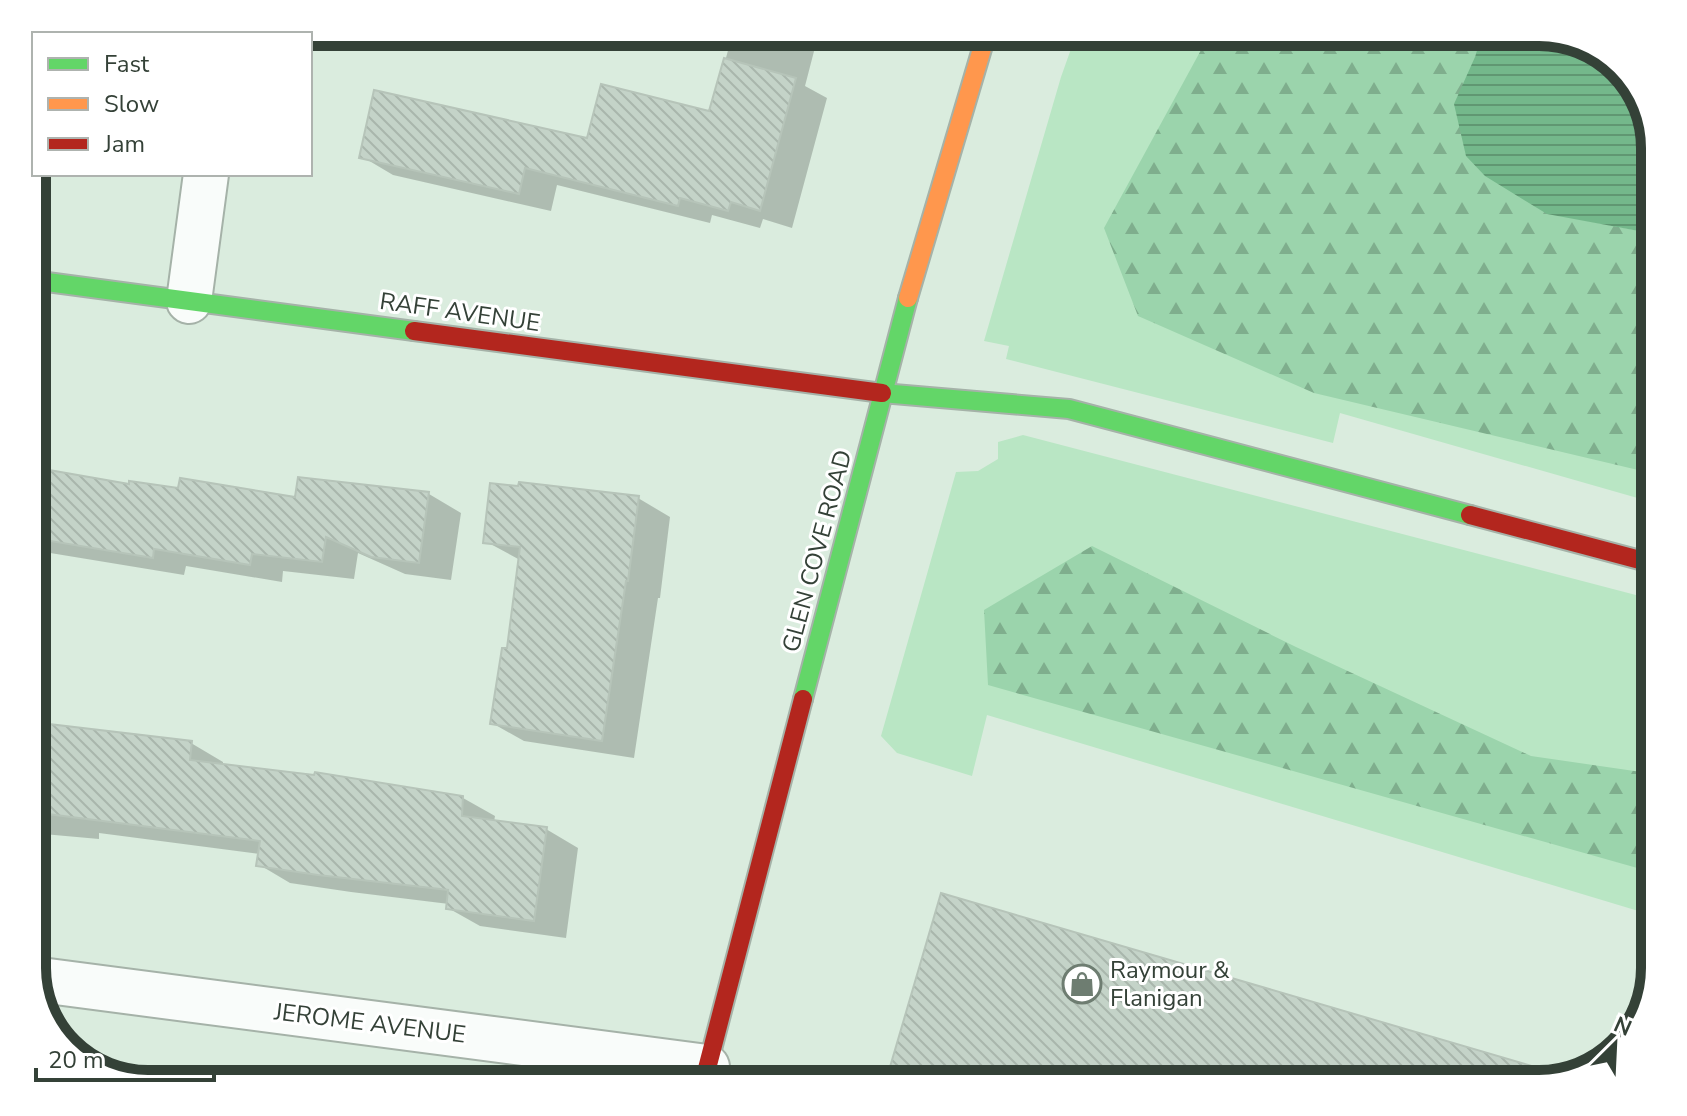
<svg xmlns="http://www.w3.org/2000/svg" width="1687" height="1116" viewBox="0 0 1687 1116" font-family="'Nunito Sans',sans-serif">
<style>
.grass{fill:#b9e6c4}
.forest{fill:url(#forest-firs)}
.water{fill:url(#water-rules)}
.shadow{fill:#0003}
.building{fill:url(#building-back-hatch);stroke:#b6c4b9;stroke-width:2}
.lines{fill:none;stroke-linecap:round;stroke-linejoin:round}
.street-casing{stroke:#a5b2a8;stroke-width:48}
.fast-casing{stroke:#a5b2a8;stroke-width:22}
.slow-casing{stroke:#a5b2a8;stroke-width:22}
.jam-casing{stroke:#a5b2a8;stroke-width:22}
.street{stroke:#f9fcfa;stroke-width:44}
.fast{stroke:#63d668;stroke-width:18}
.slow{stroke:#ff974d;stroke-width:18}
.jam{stroke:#b3261e;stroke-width:18}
.labels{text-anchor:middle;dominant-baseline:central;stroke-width:6;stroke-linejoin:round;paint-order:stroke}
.street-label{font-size:24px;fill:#344137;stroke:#fff}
.poi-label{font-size:24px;fill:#344137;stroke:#fff;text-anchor:start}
.rim{fill:none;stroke:#344137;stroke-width:10}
</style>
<defs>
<pattern id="forest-firs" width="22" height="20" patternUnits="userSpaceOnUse" patternTransform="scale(2)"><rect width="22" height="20" fill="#9bd4ac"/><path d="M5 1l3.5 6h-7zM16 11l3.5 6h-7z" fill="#7fae8d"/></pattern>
<pattern id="water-rules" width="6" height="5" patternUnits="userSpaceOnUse" patternTransform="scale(2)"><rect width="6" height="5" fill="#74b88b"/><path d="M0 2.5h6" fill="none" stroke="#609772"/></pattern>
<pattern id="building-back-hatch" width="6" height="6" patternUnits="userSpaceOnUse" patternTransform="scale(2)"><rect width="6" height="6" fill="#c4d3c8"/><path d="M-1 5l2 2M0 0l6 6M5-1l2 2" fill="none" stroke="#a9b6ac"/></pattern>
</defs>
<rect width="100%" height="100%" fill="#daecde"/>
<path class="grass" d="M1077,32H1539L1604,52L1643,97L1655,148V503L1340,413L1333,443L1006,359L1009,346L984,341L1061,77Z
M1023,435L1655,600V916L987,715L972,776L897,753L881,736L956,472L978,471L998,459V442Z"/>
<path class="forest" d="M1204,32H1482L1475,57L1547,213L1655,234V474L1314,393L1138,316L1104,228L1201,50Z
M1092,546L1296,647L1531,756L1655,774V873L988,685L984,610Z"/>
<path class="water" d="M1482,32H1539L1604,52L1643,96L1655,148V234L1547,214L1485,176L1466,156L1454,104L1475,57Z"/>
<path class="shadow" d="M733,32H819L805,86L827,98L792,228L763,219L760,228L712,215L710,223L557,185L551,211L393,175L361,156L589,140L711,113Z
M32,469L131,486L297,500L300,479L429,494L461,513L451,580L405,574L358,553L354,579L283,571L282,582L186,566L184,575L32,550Z
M638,498L670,517L660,598H658L634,758L524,741L492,723L509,651L520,560L485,541Z
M32,724L191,743L223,762V766L463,798L495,816L494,822L546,829L578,848L566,938L480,926L448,908L449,904L351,892L290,883L258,864L260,854L99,833V839L32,833Z
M942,896L1559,1076L1563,1078L1539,1084H887Z"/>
<path class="building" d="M724,58L796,78L760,211L731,202L728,211L680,198L678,206L525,168L519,194L359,158L374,90L587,138L601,84L709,111Z
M32,467L129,484V481L178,488L180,478L295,497L298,477L429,492L419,563L371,557L326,537L322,562L252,554L250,565L154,549L153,558L32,538Z
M519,482L639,496L628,581H626L602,741L490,724L502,648H507L520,547L483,543L490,483L518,486Z
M32,722L192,741L190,760L314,775L315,772L463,796L462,816L547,827L534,921L446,909L448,890L318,875L256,866L260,841L32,812Z
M941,893L1549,1071L1547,1082L1539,1084H885Z"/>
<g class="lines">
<g class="street-casing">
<path id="street" d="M224,34V32
M189,301L206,174
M33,979L707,1067"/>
</g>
<g class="fast-casing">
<path id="fast" d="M32,280L414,331
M882,393L1069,409L1470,515
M803,699L908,298"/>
</g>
<g class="slow-casing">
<path id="slow" d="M908,298L987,32"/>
</g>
<g class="jam-casing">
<path id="jam" d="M414,331L882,393
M1470,515L1655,564
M703,1084L803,699"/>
</g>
<use href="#street" class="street"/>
<use href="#fast" class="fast"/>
<use href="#slow" class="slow"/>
<use href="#jam" class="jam"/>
</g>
<defs>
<g id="shop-ring" transform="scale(2)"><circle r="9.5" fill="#fff" stroke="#6e7d71" stroke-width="1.5"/><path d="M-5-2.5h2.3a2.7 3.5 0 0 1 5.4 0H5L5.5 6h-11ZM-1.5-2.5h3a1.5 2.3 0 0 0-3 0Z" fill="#6e7d71"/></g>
</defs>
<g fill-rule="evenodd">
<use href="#shop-ring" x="1082" y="984"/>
</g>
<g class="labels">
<g class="street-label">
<text transform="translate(460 312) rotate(8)">RAFF AVENUE</text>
<text transform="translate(817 551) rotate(-75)">GLEN COVE ROAD</text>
<text transform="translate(370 1023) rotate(7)">JEROME AVENUE</text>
</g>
<g class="poi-label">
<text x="1110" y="970">Raymour &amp;<tspan x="1110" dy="28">Flanigan</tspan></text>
</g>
</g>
<path d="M0 0H1687V1116H0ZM148 46H1539A102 102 0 0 1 1641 148V968A102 102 0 0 1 1539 1070H148A102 102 0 0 1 46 968V148A102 102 0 0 1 148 46Z" fill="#fff" fill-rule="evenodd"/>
<path class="rim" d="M148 46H1539A102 102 0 0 1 1641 148V968A102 102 0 0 1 1539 1070H148A102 102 0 0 1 46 968V148A102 102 0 0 1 148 46Z"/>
<rect x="32" y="32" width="280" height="144" fill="#ffffff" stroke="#aeb3af" stroke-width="2"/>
<rect x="48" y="58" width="40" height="12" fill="#63d668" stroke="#aeb3af" stroke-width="2"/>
<text x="104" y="72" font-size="24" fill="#344137">Fast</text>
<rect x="48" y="98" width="40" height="12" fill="#ff974d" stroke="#aeb3af" stroke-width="2"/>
<text x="104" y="112" font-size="24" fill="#344137">Slow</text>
<rect x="48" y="138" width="40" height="12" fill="#b3261e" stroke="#aeb3af" stroke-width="2"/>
<text x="104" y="152" font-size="24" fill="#344137">Jam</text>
<g transform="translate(1615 1044) rotate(24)" stroke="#ffffff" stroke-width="6" paint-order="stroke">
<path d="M0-6L14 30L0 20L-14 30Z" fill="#344137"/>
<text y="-12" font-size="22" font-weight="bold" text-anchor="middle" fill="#344137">N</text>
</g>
<path d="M36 1068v12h178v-12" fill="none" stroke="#344137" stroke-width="4"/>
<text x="48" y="1068" font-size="24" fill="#344137" stroke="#ffffff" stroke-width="6" paint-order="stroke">20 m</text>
</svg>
